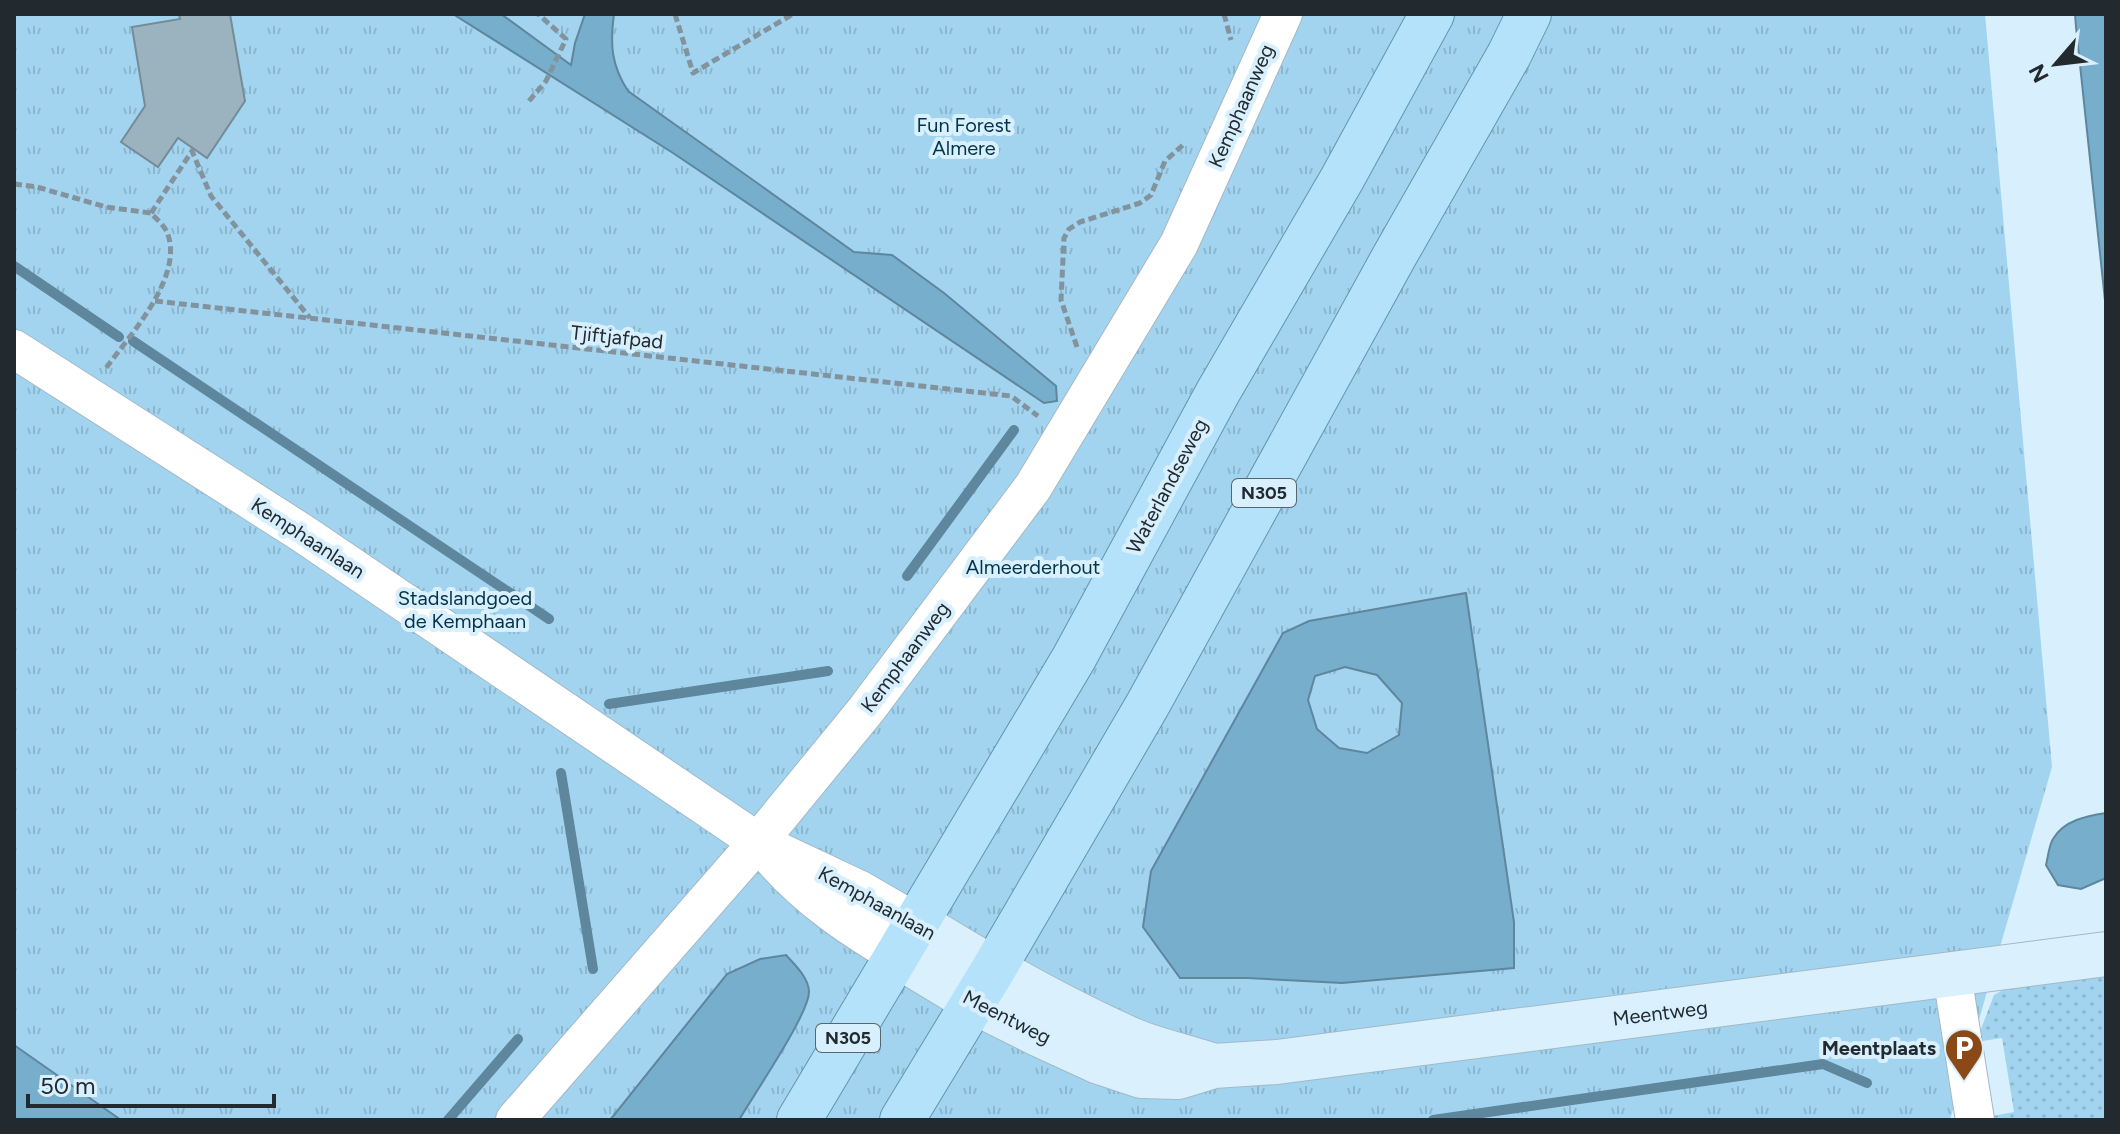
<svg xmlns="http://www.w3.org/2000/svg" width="2120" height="1134" viewBox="0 0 2120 1134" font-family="Figtree,sans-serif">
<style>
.grass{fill:url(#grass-dots)}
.park{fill:url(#park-tufts)}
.water{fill:#77aecc;stroke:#5e869d;stroke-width:2;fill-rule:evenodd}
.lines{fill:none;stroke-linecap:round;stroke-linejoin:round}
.stream{stroke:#5e869d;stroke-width:10}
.building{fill:#9bb2bf;stroke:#758b98;stroke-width:2}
.street-casing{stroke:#a2b9c6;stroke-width:40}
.secondary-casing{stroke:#a2b9c6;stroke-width:46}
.primary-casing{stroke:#6095b2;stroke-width:46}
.path{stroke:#82939d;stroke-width:5;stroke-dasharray:8 4;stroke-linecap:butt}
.street{stroke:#fff;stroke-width:38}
.secondary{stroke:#daf1fd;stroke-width:44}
.primary{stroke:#b4e2fb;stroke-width:44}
.labels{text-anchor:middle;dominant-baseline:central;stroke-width:8;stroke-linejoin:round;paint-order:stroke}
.shield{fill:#d8f0fe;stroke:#59656e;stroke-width:2}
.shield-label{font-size:18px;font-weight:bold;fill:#222a30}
.street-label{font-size:20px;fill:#222a30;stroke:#d8f0fe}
.park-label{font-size:20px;fill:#033449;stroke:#d8f0fe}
.poi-label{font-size:20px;font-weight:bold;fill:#222a30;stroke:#d8f0fe;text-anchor:end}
</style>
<defs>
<pattern id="grass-dots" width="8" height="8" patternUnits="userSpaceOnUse" patternTransform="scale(2)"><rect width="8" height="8" fill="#a2d4f0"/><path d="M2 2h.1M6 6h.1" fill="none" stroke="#8bb6ce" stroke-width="1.8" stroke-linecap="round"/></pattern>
<pattern id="park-tufts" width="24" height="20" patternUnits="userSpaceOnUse" patternTransform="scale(2)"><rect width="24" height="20" fill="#a2d4f0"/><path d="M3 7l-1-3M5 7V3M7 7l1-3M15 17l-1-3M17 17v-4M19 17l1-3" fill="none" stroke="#8bb6ce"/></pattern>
</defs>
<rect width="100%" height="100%" fill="#d8f0fe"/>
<path class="grass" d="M2106,969V1120H1988L1987,1117L2014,1112L2002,1038L1976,1042L1994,995L2022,979Z"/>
<path class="park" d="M14,14H1985L2052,767L1950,1120H14Z"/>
<path class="water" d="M453,14H501L571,65L575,43L585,14H614C610,44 611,65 628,91L854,252L892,255L944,293L1056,386L1057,401L1044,403L673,153Z
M2075,14H2106V310L2076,27Z
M1466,593L1514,922V968L1342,983L1247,978H1180L1143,927L1151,871L1283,633L1309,621ZM1345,667L1377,675L1402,703L1399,735L1367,753L1339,748L1317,729L1308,700L1315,676Z
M2106,813V878L2081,889L2058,885L2046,865C2048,857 2049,845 2053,839C2064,820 2087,816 2106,813Z
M786,955C795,965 809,978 809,992C809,1014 753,1096 739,1120H610L727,974L760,959Z
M14,1045L121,1120H14Z"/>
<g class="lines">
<path class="stream" d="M14,266L119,337
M133,341L549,619
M907,576L1014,430
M609,704L828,671
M561,773L593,969
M448,1120L518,1039
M1433,1120L1823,1064L1867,1083"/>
</g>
<path class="building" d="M179,14H230L245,101L207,158L178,138L158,167L121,142L145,106L132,27L180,19Z"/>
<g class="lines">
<g class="street-casing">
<path id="street" d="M14,349L302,533L758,842L860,890L917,923
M773,859C809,900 851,928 898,956
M1952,975L1975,1120
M515,1120L758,842L866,710L1033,487L1179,244L1283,14"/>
</g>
<g class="secondary-casing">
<path id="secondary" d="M917,923C986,966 1057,1007 1132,1040C1156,1050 1183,1056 1208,1064
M898,956L974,1002L1038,1034L1099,1062L1141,1076L1178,1077L1214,1066L1277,1062L2106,954"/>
</g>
<g class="primary-casing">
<path id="primary" d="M799,1120L1074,658L1218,392L1342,179L1432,14
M902,1120L993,970L1148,704L1395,255L1509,55L1529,14"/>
</g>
<path class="path" d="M675,14L693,73L793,14
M1224,14L1231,40
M529,101L546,81L566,39L538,14
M14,184L37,187L106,207L151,213C156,219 164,225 167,232C185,276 130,335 106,368
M151,213L192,151L211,196L310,318
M155,301L1011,396L1038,416
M1077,347L1061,300L1064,238L1069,229L1080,222L1140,203L1151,195L1165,161L1184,144"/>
<use href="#street" class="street"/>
<use href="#secondary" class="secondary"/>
<use href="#primary" class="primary"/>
</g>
<defs>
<g id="parking-pin" transform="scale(2)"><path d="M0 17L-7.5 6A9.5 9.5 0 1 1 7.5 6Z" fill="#8b4917" stroke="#d8f0fe"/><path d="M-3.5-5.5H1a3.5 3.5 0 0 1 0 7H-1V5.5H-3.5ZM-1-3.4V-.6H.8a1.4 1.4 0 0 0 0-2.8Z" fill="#fff"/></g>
</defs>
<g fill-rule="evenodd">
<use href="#parking-pin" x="1964" y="1048"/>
</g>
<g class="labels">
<g class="shield">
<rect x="1232" y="479" width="64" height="28" rx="6"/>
<rect x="816" y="1024" width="64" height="28" rx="6"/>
</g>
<g class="shield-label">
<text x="1264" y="493">N305</text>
<text x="848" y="1038">N305</text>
</g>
<g class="street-label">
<text transform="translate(1241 106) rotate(-66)">Kemphaanweg</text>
<text transform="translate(617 337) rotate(6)">Tjiftjafpad</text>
<text transform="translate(1167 486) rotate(-62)">Waterlandseweg</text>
<text transform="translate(308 538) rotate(33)">Kemphaanlaan</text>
<text transform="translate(905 657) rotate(-53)">Kemphaanweg</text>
<text transform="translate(877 903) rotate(29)">Kemphaanlaan</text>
<text transform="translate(1660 1013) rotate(-7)">Meentweg</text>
<text transform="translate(1007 1017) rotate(27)">Meentweg</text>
</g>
<g class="park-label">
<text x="964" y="125">Fun Forest<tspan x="964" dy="23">Almere</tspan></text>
<text x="1033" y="567">Almeerderhout</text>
<text x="465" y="598">Stadslandgoed<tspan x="465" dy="23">de Kemphaan</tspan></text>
</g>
<g class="poi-label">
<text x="1936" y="1048">Meentplaats</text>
</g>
</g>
<rect width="2120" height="1134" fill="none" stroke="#222a30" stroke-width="32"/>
<g transform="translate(2056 64) rotate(242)" stroke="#d8f0fe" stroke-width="6" paint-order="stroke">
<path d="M0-6L14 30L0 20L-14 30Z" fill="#222a30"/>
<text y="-12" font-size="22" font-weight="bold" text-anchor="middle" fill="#222a30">N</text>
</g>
<path d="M28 1094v12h246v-12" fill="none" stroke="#222a30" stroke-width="4"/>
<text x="40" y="1094" font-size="24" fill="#222a30" stroke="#d8f0fe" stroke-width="6" paint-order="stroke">50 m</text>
</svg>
